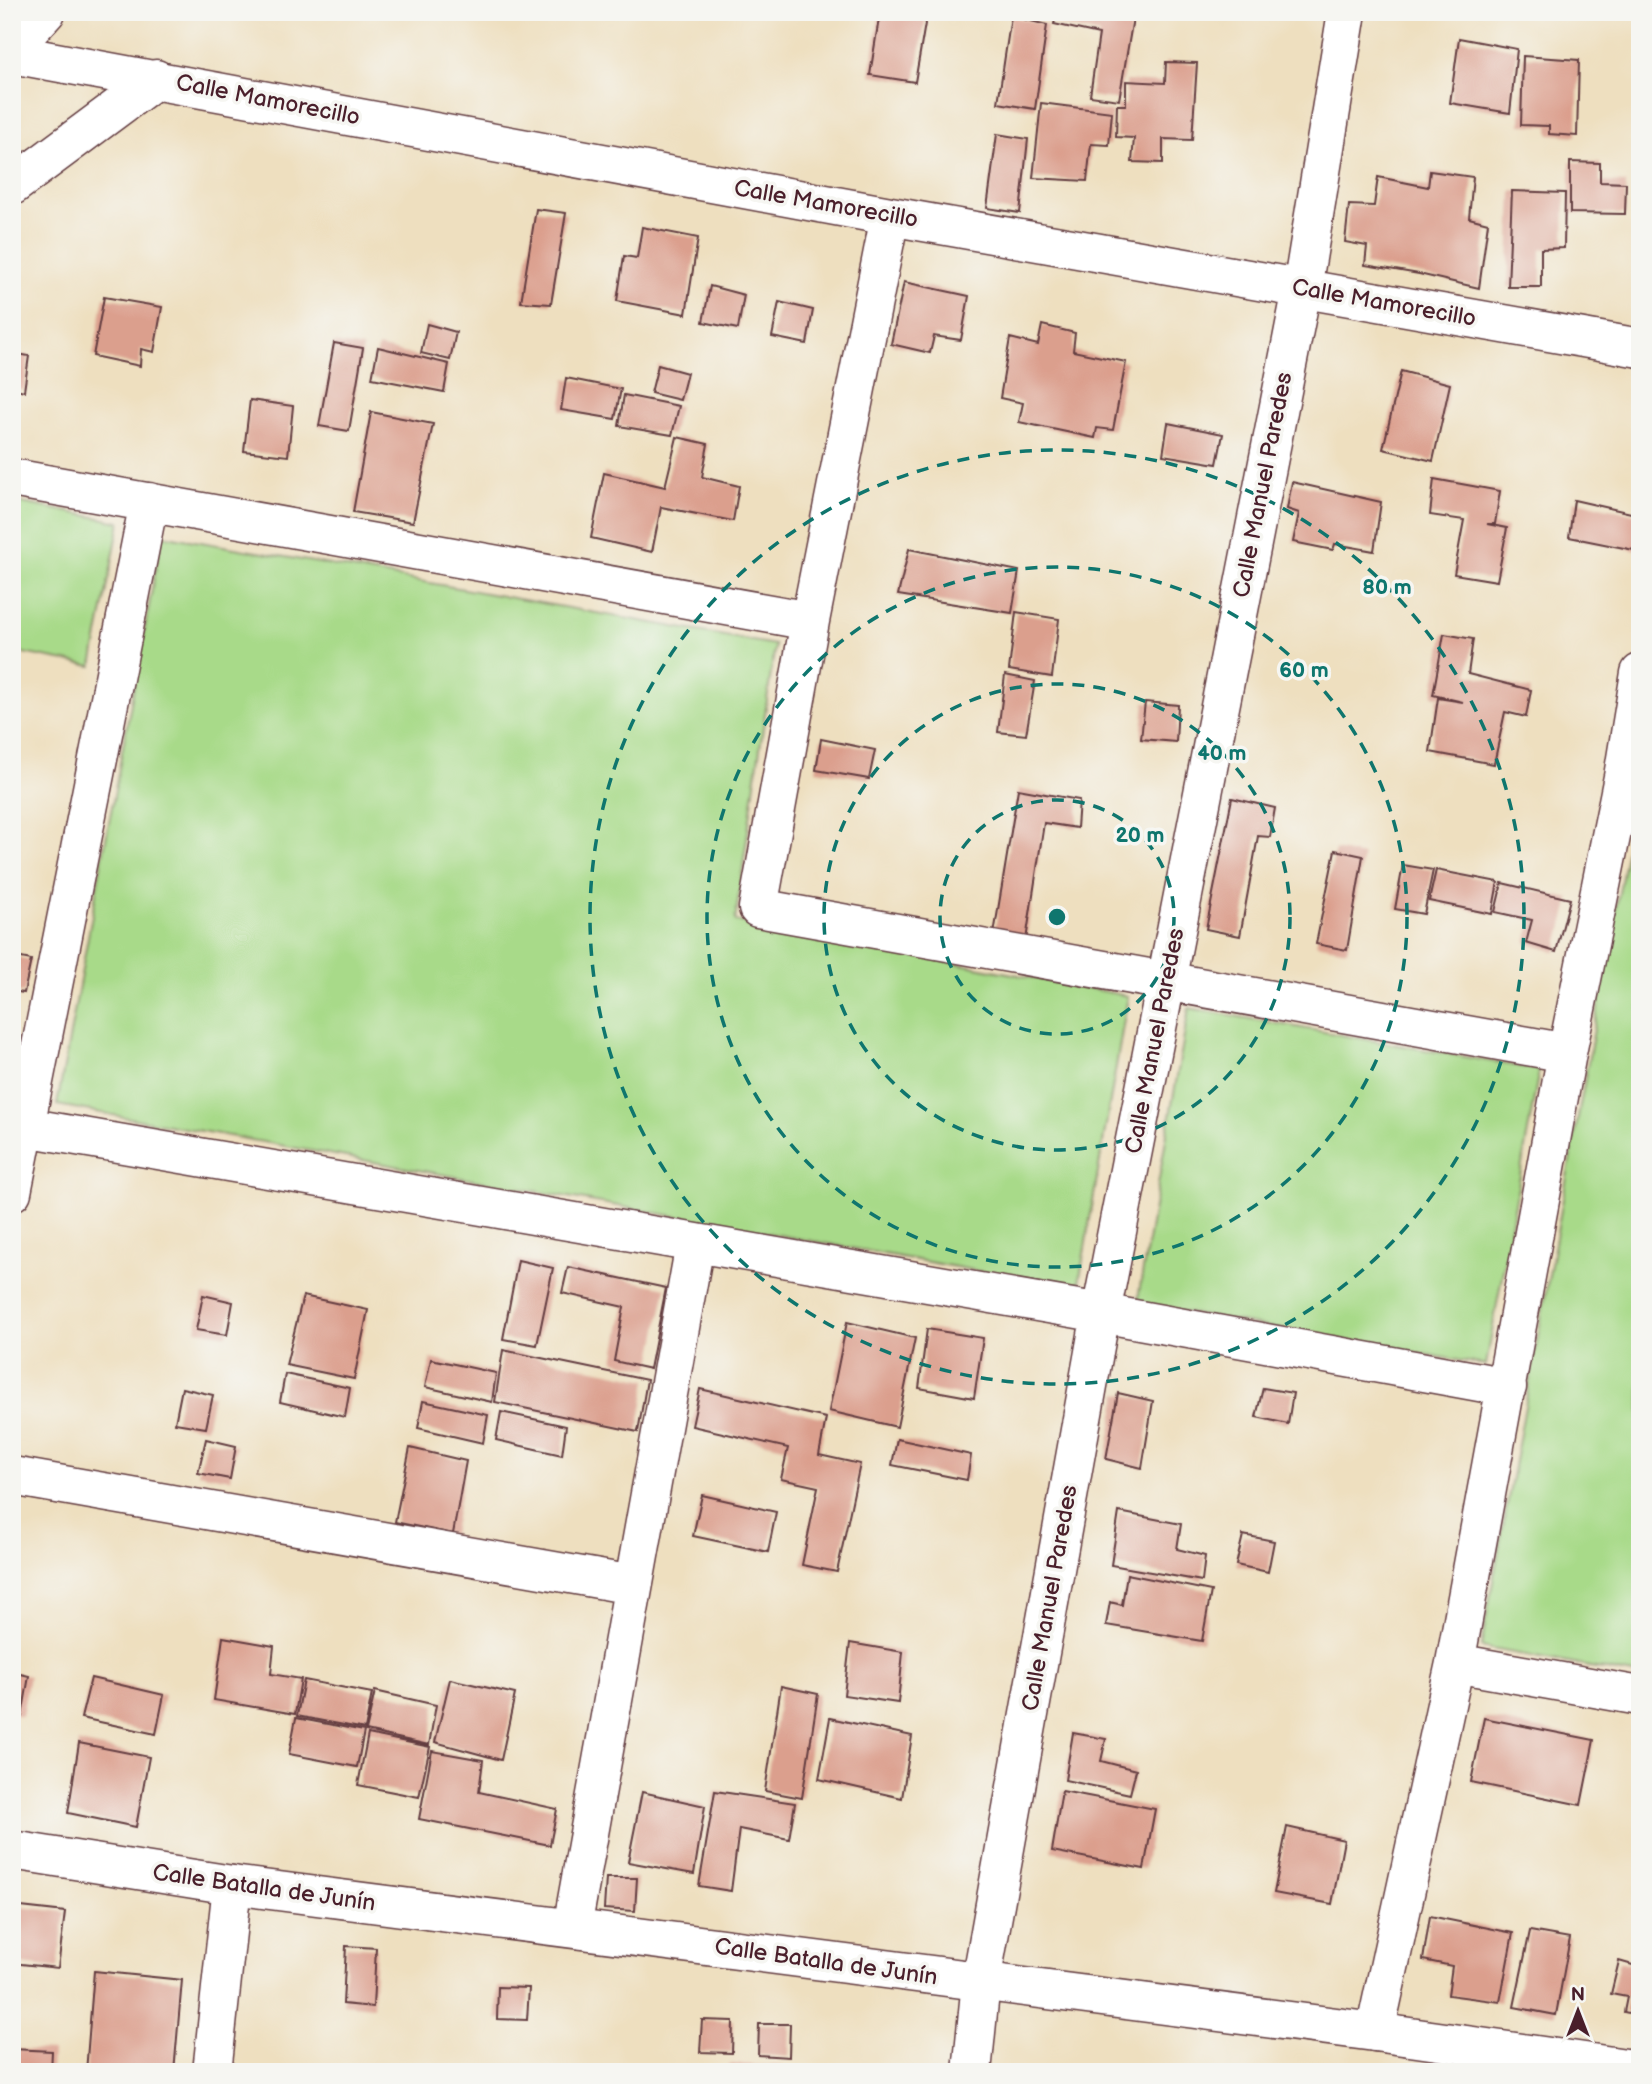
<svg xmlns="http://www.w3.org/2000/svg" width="1652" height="2084" viewBox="0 0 1652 2084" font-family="'Balsamiq Sans',sans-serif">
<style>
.green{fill:#a8da89;stroke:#797c5a;stroke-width:2}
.building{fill:#db9f8d}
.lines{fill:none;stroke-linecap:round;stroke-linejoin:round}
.minor-casing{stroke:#633c41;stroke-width:41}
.secondary-casing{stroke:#633c41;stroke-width:41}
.minor{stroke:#fff;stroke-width:38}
.secondary{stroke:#fff;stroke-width:38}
.ring{fill:none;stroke:#0f766e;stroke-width:3.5;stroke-dasharray:12 9}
.labels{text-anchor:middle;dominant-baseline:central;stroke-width:7;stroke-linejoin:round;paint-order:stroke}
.street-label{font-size:23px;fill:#4a1f2b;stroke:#f6f6f2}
.centre{fill:#0f766e;stroke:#f6f6f2;stroke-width:3.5}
.ring-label{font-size:21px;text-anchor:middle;font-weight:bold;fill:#0f766e;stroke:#f6f6f2;stroke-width:7;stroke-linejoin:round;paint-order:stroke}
</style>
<rect width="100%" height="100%" fill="#f6f6f2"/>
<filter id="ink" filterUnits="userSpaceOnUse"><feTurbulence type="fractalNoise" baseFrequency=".0143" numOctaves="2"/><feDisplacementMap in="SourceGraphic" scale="14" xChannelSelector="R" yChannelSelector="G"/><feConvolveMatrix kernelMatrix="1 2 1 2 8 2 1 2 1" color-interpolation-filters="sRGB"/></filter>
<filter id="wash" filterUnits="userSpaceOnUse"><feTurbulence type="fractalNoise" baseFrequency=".00686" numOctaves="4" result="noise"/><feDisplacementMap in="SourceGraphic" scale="28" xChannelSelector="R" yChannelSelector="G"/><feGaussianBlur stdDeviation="1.57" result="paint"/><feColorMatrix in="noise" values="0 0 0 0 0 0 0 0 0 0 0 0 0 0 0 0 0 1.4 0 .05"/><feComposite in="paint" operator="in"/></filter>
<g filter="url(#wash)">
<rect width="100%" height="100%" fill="#eedfbf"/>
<path class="green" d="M12,501L120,522L92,666L12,651Z
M162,535L775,645L735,921L1128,996L1078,1289L57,1105Z
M1636,800L1640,801V1676L1481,1647Z
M1189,1008L1539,1070L1486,1365L1137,1304Z"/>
<g id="blocks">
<path class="building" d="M880,12H927L915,82L870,75Z
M1057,12H1134L1119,100L1090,96L1099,34L1054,24Z
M1011,16L1047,25L1035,109L998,103Z
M1459,38L1517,49L1510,113L1450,103Z
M1523,56L1579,60L1577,136L1549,134V126L1521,125Z
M1166,62L1197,63L1192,140L1163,139V163L1132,162L1134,138L1116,137L1117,105H1126V81L1165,83Z
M1041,103L1112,112L1109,145L1091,144L1087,181L1033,178Z
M997,134L1028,139L1020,213L987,208Z
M1570,162L1600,163V182L1626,183L1625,214L1570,213Z
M1430,171L1473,177L1469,218L1488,223L1479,288L1419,274L1365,265L1367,246L1345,242L1349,205L1374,206L1378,177L1428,187Z
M1512,191L1565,193L1564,248L1541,249V287H1508Z
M536,209L566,213L551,304L521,302Z
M642,227L698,238L686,314L617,301L624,256L637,258Z
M904,282L969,296L961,340L934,336L930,353L891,344Z
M710,286L744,295L738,329L703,322Z
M104,297L162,307L154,352L141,349L140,366L93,356Z
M779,302L813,310L807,344L772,337Z
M427,324L456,332L450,360L421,353Z
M1042,325L1075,333L1073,351L1126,362L1113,430L1097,428L1095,438L1019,422L1023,403L1000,398L1010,338L1038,345Z
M334,343L363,348L349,431L319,426Z
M378,347L449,364L444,392L372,378Z
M12,353L29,356L24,391L12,388Z
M658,365L687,373L680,400L651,393Z
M1401,371L1450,384L1433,461L1383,449Z
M566,378L621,389L615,419L561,410Z
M624,395L679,406L672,435L619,426Z
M250,400L293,406L288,456L244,451Z
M371,412L433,424L413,522L353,512Z
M1168,423L1223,434L1217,464L1163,455Z
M677,437L708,444L702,477L739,486L733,521L661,507L652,552L591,538L604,473L665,487Z
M1434,479L1500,491L1495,524H1487L1507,528L1497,581L1454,574L1464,520L1430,515Z
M1292,482L1381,502L1374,551L1335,544L1333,550L1293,542L1299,513L1287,509Z
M1574,500L1640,515L1639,551L1569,537Z
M909,549L1019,571L1012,613L898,595Z
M1016,612L1059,619L1052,677L1009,670Z
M1444,634L1473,639L1468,674L1531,690L1526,717L1505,712L1494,764L1430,752L1438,698L1463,702L1433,695Z
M1005,675L1035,681L1026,735L998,732Z
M1145,702L1178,705L1176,742L1141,739Z
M821,739L875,750L869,779L816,770Z
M1018,789L1079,800L1077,828L1044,823L1026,940L994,934Z
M1232,798L1275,808L1270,837L1258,836L1240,936L1206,929Z
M1335,850L1363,856L1347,950L1316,944Z
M1403,865L1433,870L1424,914L1395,909Z
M1436,870L1498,882L1492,914L1429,901Z
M1502,883L1570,899L1556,952L1526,943L1532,920L1495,912Z
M12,956L31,960L24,993L12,991Z
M518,1260L553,1268L537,1345L503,1339Z
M568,1267L666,1288L650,1369L614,1361L624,1307L562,1293Z
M203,1295L233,1302L227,1335L196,1330Z
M303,1296L368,1310L354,1379L286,1365Z
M847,1322L915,1338L897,1427L829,1411Z
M927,1329L983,1338L974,1398L919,1388Z
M503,1350L647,1380L638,1432L495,1402Z
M431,1359L496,1373L492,1402L425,1387Z
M285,1374L350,1388L345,1417L280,1402Z
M182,1388L213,1395L206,1428L175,1423Z
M1263,1388L1293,1393L1288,1424L1256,1417Z
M700,1389L826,1418L819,1455L860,1464L837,1572L802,1565L818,1487L781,1479L788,1448L692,1426Z
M1118,1393L1153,1401L1142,1468L1106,1459Z
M423,1401L488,1415L483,1443L418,1428Z
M501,1412L566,1426L562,1455L496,1440Z
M206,1439L236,1446L230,1479L198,1473Z
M897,1439L971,1455L967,1480L892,1465Z
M410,1448L466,1461L453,1534L395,1522Z
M702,1495L776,1512L768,1552L693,1536Z
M1119,1512L1181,1524L1177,1549L1205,1556L1202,1581L1111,1565Z
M1243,1535L1274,1541L1268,1572L1236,1565Z
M1127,1574L1211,1591L1202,1641L1106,1625L1110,1602L1122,1605Z
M223,1637L274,1646L271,1674L301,1679L295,1714L214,1700Z
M850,1643L903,1652L898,1703L844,1695Z
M12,1672L29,1676L22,1716L12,1714Z
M91,1678L164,1695L156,1734L81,1718Z
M450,1679L515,1694L501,1760L435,1742Z
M304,1680L372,1693L365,1729L297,1716Z
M781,1686L818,1694L802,1798L765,1791Z
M375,1691L436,1705L429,1745L366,1731Z
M296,1718L364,1731L357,1767L289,1754Z
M830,1718L912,1736L902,1798L819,1779Z
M1484,1718L1594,1740L1581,1805L1471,1782Z
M1073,1733L1106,1739L1101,1761L1136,1770L1130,1794L1065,1780Z
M368,1734L430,1747L419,1797L358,1785Z
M79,1743L149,1757L136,1827L68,1813Z
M432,1751L483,1760L479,1792L557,1809L550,1845L419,1819Z
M715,1791L795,1803L789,1839L739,1829L731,1891L699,1886Z
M1062,1791L1155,1809L1144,1869L1052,1851Z
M642,1792L705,1806L694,1874L628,1862Z
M1287,1827L1344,1840L1332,1904L1274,1893Z
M606,1878H637L635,1911L604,1909Z
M12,1906L65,1912L58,1968L12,1963Z
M1430,1916L1513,1933L1500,2002L1448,1995L1452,1966L1423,1960Z
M1530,1931L1570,1938L1556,2015L1514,2007Z
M346,1946L376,1948L373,2007L343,2004Z
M1639,1955H1640V2031H1636L1638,2015L1624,2012L1627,1997L1611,1994L1619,1961L1636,1966Z
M94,1971L182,1980L174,2072H86Z
M498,1987L529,1988L527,2020L497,2019Z
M702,2020L733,2021L732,2053L700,2052Z
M759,2024H790L789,2057L758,2055Z
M12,2049L52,2051L51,2072H12Z
M728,2064L784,2066V2072H727Z
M633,2067L666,2068V2072H633Z"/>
</g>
</g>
<g filter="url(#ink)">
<use href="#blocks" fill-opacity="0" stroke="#633c41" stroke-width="2"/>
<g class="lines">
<g class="minor-casing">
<path id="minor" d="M12,49L46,12
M12,54L890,216L1640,348
M12,186L156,79
M890,216L810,621L758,908L1567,1053
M12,478L810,621
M25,1127L1101,1313L1507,1387
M12,1192L149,502
M12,1476L633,1585
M1455,1663L1640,1696
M572,1928L695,1244
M1375,2032L1455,1663L1567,1053L1623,777L1640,673
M212,2072L232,1885
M972,2072L981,1982L1101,1313L1302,289L1347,12"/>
</g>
<g class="secondary-casing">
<path id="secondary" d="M12,1850L232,1885L1375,2032L1640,2070"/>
</g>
<use href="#minor" class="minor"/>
<use href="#secondary" class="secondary"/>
</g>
</g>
<g class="ring">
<circle cx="1057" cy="917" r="117"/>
<circle cx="1057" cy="917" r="233"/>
<circle cx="1057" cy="917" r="350"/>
<circle cx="1057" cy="917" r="467"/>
</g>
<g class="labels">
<g class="street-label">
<text transform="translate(268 100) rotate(11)">Calle Mamorecillo</text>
<text transform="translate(826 204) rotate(10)">Calle Mamorecillo</text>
<text transform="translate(1384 303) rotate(10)">Calle Mamorecillo</text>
<text transform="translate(1263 485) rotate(-79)">Calle Manuel Paredes</text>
<text transform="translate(1155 1041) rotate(-79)">Calle Manuel Paredes</text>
<text transform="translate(1050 1598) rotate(-80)">Calle Manuel Paredes</text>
<text transform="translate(264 1888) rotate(8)">Calle Batalla de Junín</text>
<text transform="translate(826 1962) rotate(8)">Calle Batalla de Junín</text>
</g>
</g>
<circle cx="1057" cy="917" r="10" class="centre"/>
<g class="ring-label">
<text x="1387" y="594">80 m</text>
<text x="1304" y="677">60 m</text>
<text x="1222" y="760">40 m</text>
<text x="1140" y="842">20 m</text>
</g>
<rect width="1652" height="2084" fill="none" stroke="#f6f6f2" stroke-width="42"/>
<g transform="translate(1578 2011)" stroke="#f6f6f2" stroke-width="5" paint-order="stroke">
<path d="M0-5L12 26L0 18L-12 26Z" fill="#4a1f2b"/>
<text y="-10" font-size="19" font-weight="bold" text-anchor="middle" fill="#4a1f2b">N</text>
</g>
</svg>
